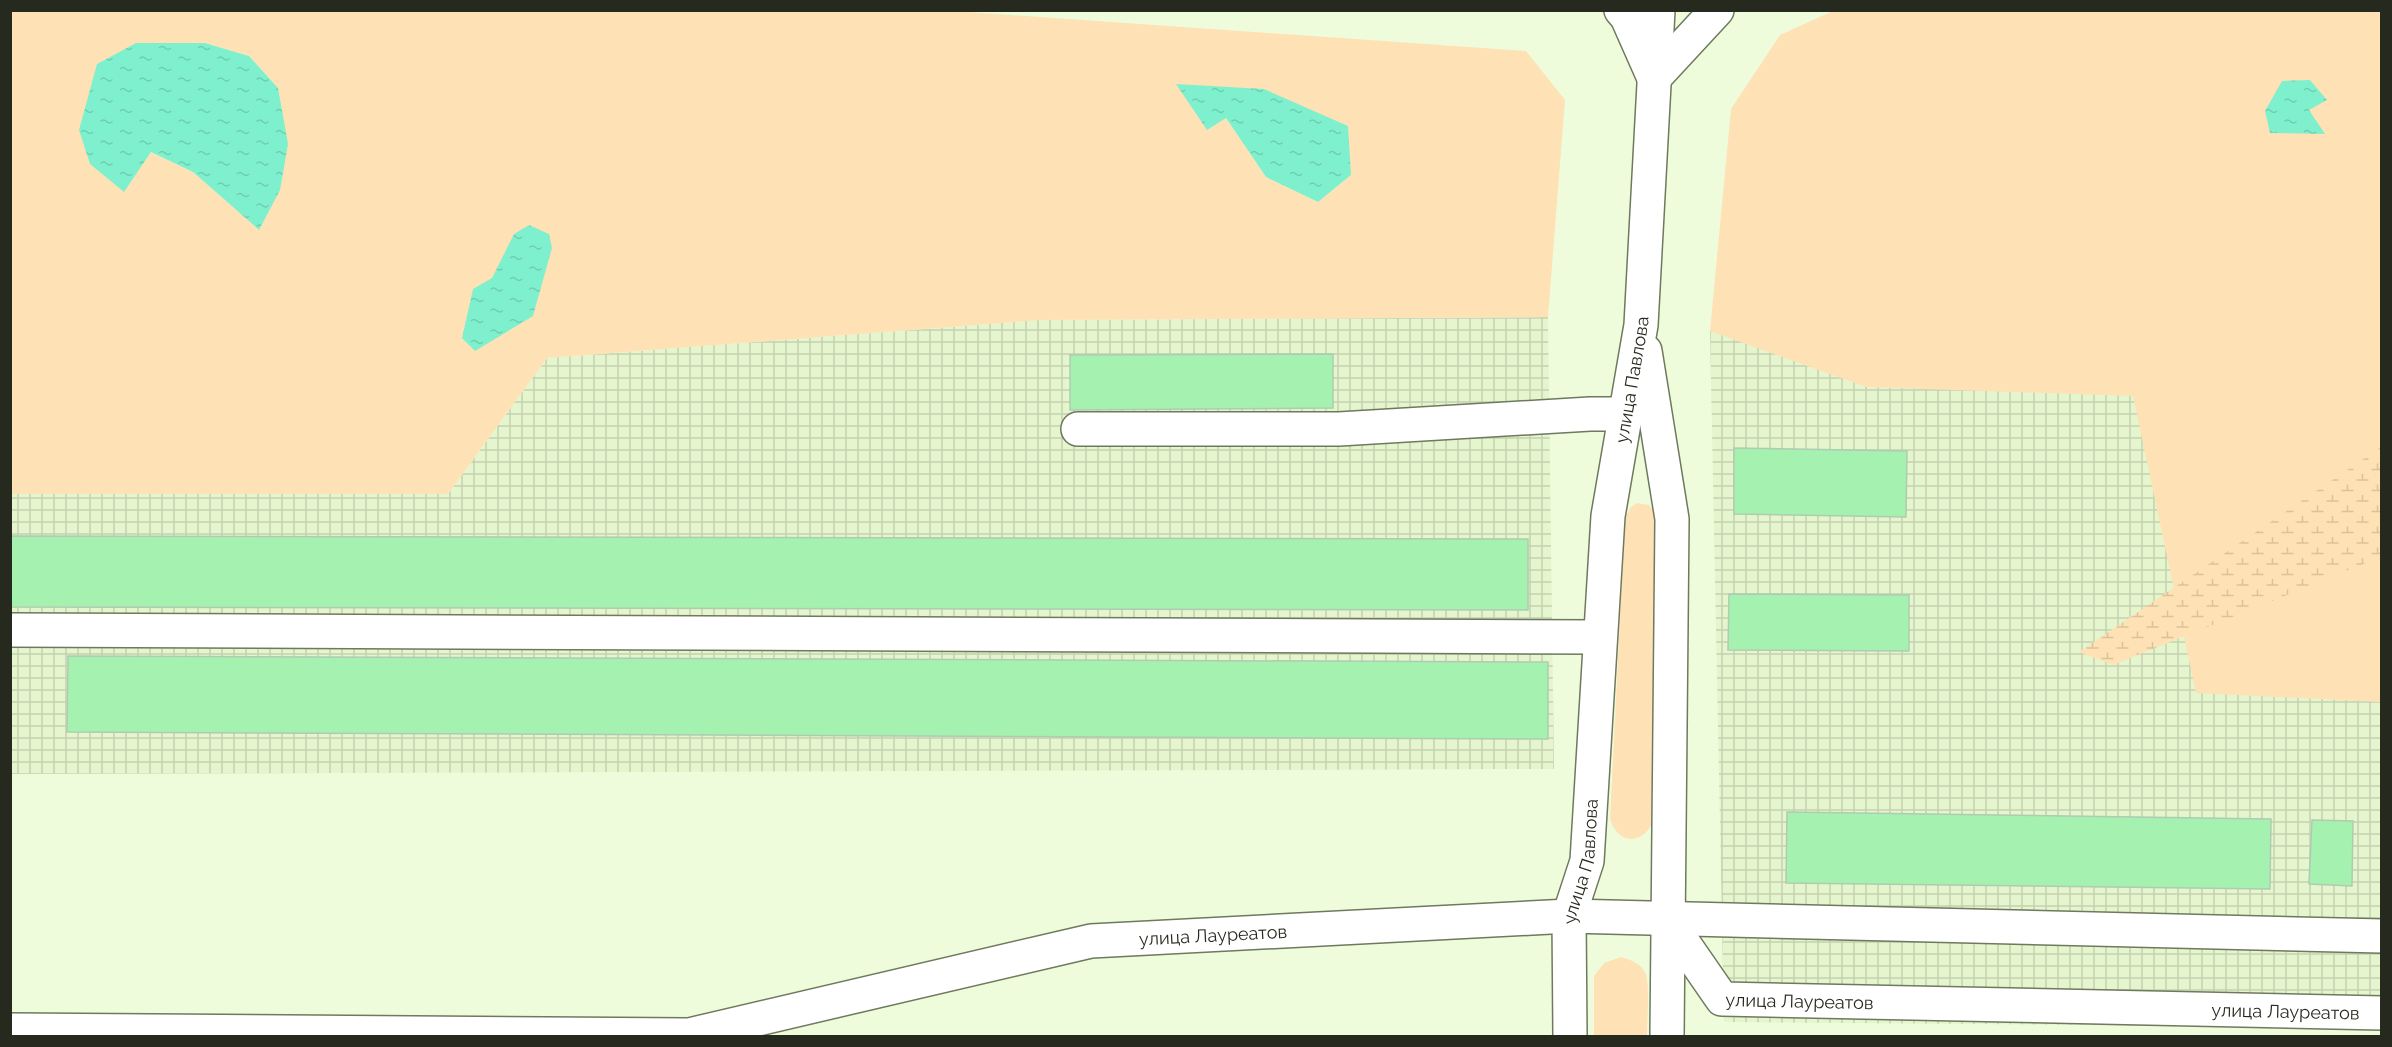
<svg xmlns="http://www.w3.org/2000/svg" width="2392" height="1047" viewBox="0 0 2392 1047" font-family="Raleway,sans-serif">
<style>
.industrial{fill:url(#industrial-grid)}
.green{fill:#fee2b5;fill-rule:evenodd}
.wetland{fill:url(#wetland-marsh)}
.water{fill:url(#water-ripples)}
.building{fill:#a5f1b0;stroke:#afcbb2;stroke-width:1.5}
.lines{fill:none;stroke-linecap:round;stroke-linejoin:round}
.minor-casing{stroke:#6e795d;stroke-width:36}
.minor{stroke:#fff;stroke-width:33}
.labels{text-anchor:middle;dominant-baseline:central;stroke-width:6;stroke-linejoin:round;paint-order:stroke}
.street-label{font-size:18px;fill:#262a1e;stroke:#fff}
</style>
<defs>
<pattern id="industrial-grid" width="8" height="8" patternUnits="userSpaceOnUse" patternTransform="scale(1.5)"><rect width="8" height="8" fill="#e5f5cd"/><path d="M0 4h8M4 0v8" fill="none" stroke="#c4d2b0"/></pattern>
<pattern id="wetland-marsh" width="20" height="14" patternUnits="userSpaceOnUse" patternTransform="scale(1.5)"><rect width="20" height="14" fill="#fee2b5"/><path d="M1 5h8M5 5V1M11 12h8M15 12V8" fill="none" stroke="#dac29b"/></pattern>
<pattern id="water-ripples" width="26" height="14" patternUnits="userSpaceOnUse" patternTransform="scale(1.5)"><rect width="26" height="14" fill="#7ff0cd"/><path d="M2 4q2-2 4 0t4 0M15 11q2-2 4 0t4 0" fill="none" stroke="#6eceb0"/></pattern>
</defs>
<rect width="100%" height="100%" fill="#effcdc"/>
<path class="industrial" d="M1548,317L1554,769L11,774L10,494H448L547,358L1040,320Z
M1710,331L2188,360L2381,693V1024L2198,1026L1724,1022Z"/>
<path class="green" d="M1835,10L2381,11V702L2196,693L2133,396L1866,387L1710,331L1731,109L1780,35Z
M11,11H955L1526,51L1565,100L1548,317L1040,320L547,358L448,494H11ZM205,43L249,56L278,88L258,229L193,172L151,152L124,191ZM1226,118L1351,175L1318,202L1266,177Z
M1637,503L1649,505L1656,514L1654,819C1645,845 1618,846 1610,819L1625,518L1631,507Z
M1621,957C1631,960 1643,964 1646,975C1650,987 1647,1022 1647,1036H1594V976L1604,963Z"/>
<path class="wetland" d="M2381,447V557L2113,665L2079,652Z"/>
<path class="water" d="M136,43H205L249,56L278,88L288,144L280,190L259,230L193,172L151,152L124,192L90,164L79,130L97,64Z
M2310,80L2327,100L2309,110L2325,134L2270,133L2265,111L2282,81Z
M1176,84L1264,89L1348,126L1351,175L1318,202L1266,177L1226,118L1207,130Z
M529,225L549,234L552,248L533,316L475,351L462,338L473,289L492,278L514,234Z"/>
<path class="building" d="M1333,354V408L1070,410V355Z
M1734,448L1907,451L1906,517L1734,514Z
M10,536L1528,539V610L10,607Z
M1729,594L1909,595V651L1728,650Z
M68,656L1548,662V739L67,732Z
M1787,812L2271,819L2270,889L1786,883Z
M2312,820L2353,821L2352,886L2309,884Z"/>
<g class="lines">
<g class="minor-casing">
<g id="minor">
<path d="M1621,10L1627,17L1654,78L1717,10"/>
<path d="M1645,351L1672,519L1667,1036"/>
<path d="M1078,429H1339L1590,414H1625"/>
<path d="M10,630L1600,637"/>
<path id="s1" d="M1666,918L1722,999L2382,1013"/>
<path id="s2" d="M10,1030L689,1035L1091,941L1569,916L2382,936"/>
<path id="s3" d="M1570,1036L1569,916L1587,861L1608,516L1641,325L1658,10"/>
</g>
</g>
<use href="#minor" class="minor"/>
</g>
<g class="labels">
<g class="street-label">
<text stroke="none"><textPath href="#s3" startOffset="662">улица Павлова</textPath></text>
<text stroke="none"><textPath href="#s3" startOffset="176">улица Павлова</textPath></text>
<text stroke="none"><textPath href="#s2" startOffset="1214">улица Лауреатов</textPath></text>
<text stroke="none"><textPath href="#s1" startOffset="176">улица Лауреатов</textPath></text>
<text stroke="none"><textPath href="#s1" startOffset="662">улица Лауреатов</textPath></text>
</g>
</g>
<rect width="2392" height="1047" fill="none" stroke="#262a1e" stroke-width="24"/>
</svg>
